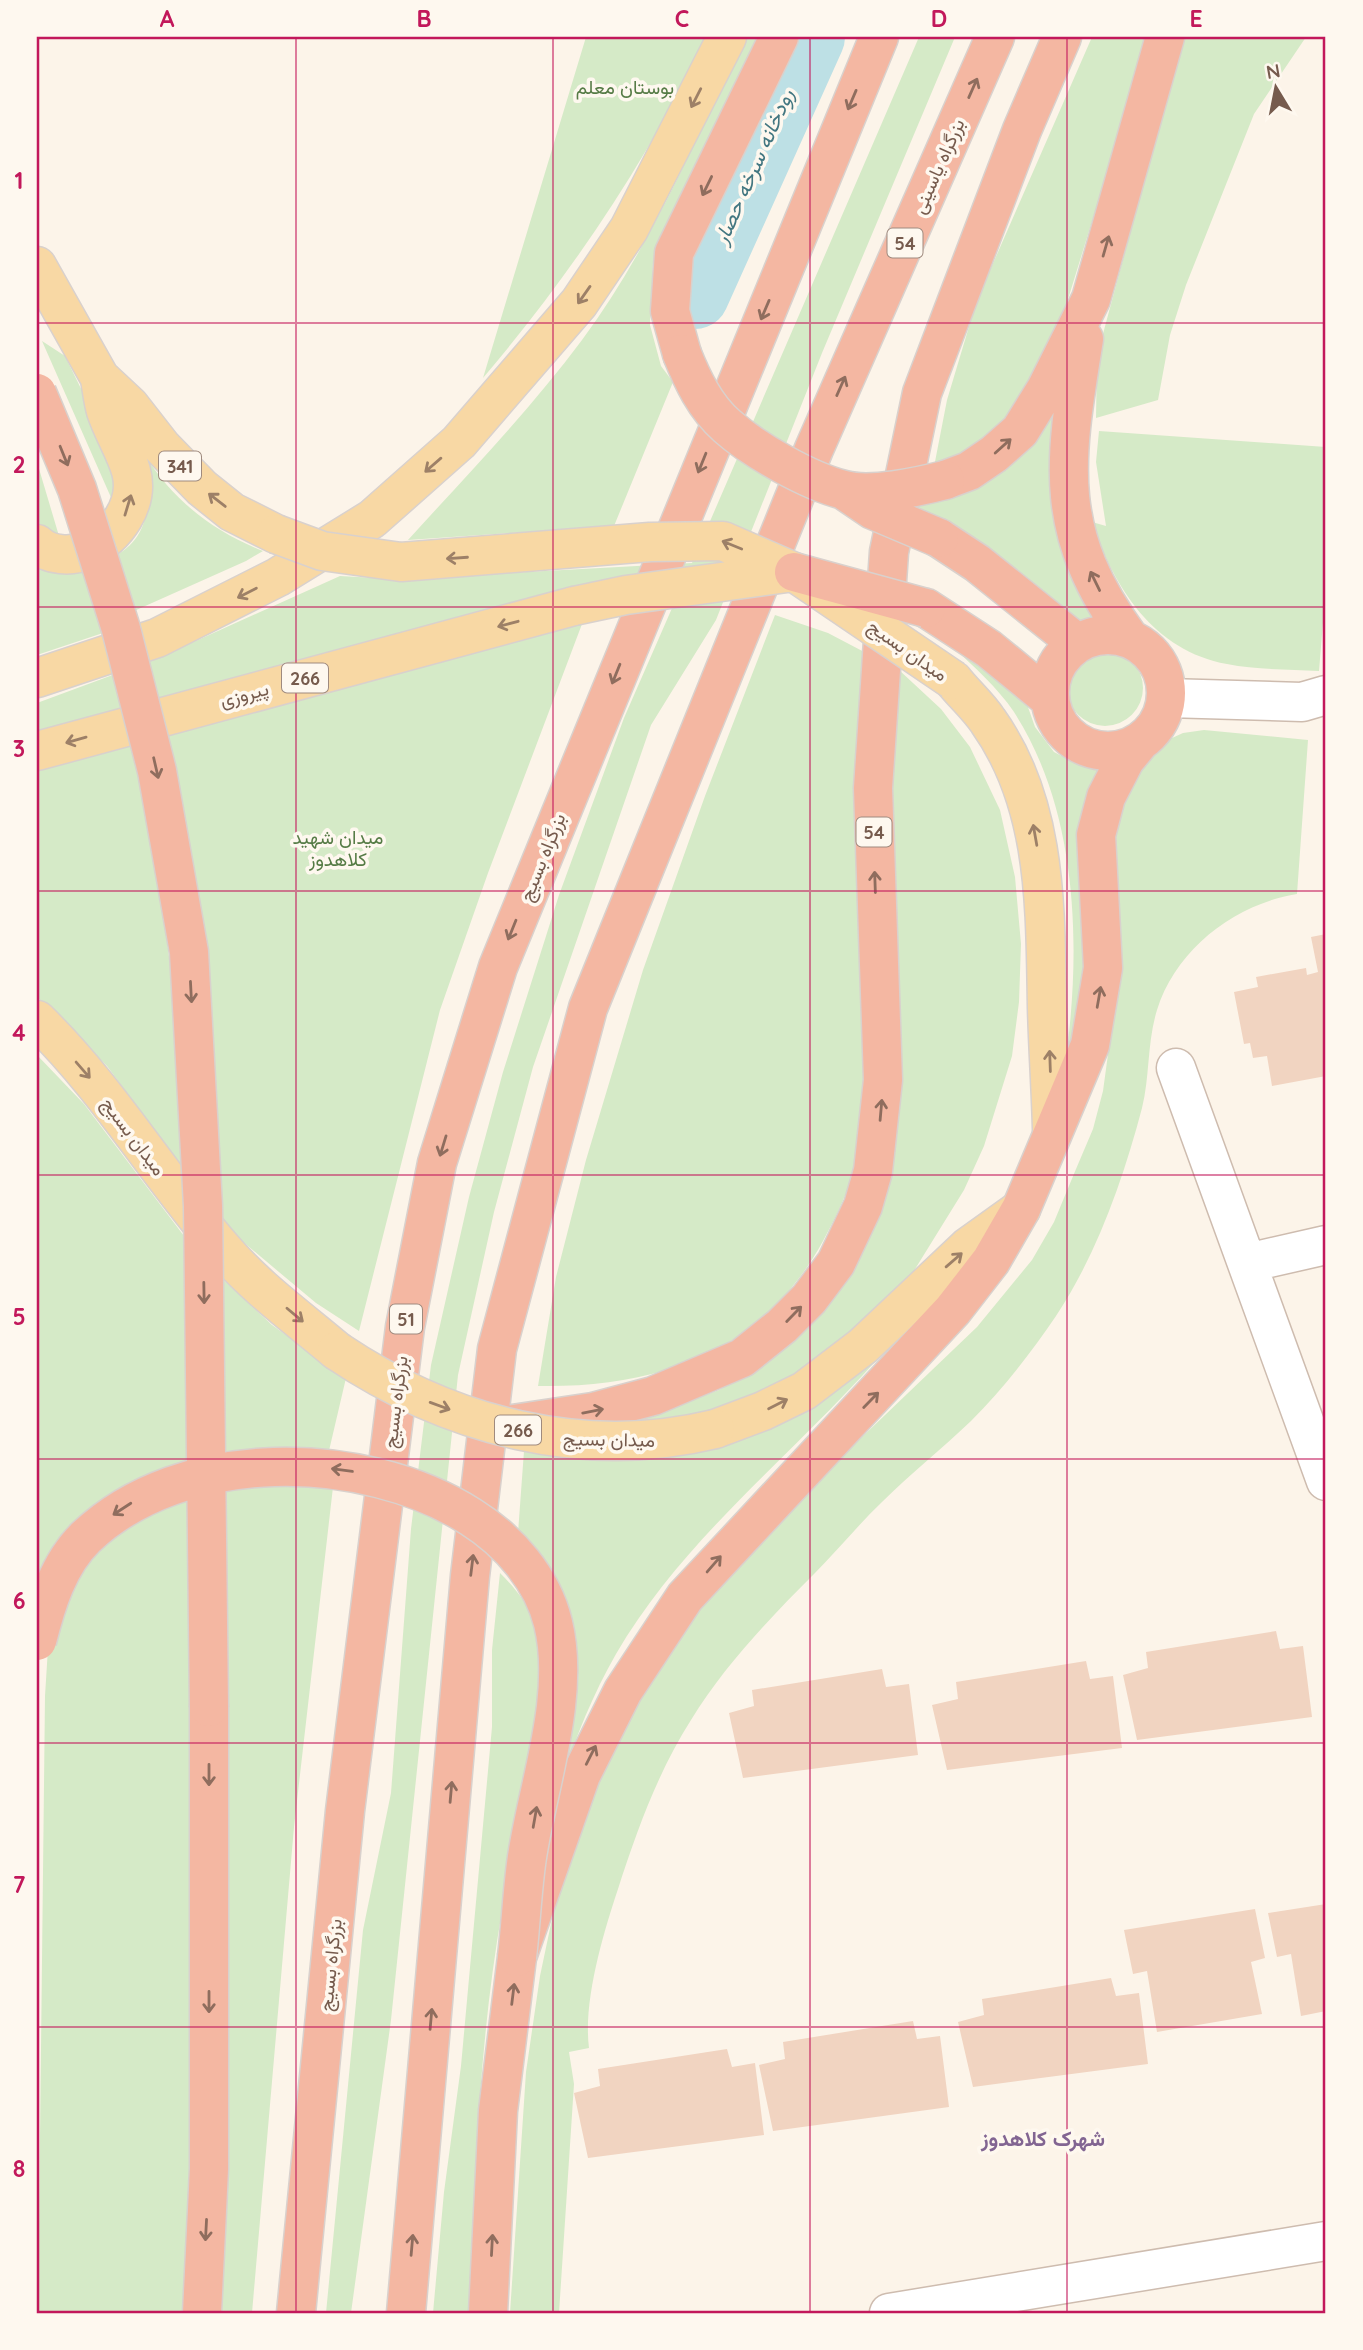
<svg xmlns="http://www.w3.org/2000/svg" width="1363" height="2350" viewBox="0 0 1363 2350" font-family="Quicksand,Vazirmatn,sans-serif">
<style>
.green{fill:#d5eac7}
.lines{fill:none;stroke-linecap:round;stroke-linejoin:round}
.river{stroke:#bde0e5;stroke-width:68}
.building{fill:#f1d4c1}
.minor-casing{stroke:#cebcaf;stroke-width:41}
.major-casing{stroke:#d9d1cd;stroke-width:41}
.highway-casing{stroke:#d9d1cd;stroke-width:41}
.minor{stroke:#fff;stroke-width:38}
.major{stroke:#f8d8a4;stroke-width:38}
.highway{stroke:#f4b7a2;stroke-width:38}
.major-bridge-casing{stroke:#d9d1cd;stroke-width:41;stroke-linecap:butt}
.highway-bridge-casing{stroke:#d9d1cd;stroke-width:41;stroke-linecap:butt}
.major-bridge{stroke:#f8d8a4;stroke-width:38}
.highway-bridge{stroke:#f4b7a2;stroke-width:38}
.oneway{stroke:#8f6d5e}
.oneway2{stroke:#9d8067}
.grid{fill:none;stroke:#c2185b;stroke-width:2;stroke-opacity:0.55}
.labels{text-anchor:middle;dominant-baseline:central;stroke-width:7;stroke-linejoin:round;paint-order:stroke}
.shield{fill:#fef8ef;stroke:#9f8a7e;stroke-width:2}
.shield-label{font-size:18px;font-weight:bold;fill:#765b4d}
.park-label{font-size:19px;fill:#557b45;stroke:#fef8ef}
.street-label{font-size:19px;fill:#765b4d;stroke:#fef8ef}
.water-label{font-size:21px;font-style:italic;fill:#437781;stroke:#fef8ef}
.neighbourhood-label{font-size:21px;font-weight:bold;fill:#826592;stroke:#fef8ef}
.neatline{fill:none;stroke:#c2185b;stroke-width:2.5}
.grid-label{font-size:23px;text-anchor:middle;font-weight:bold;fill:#c2185b}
</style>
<rect width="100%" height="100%" fill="#fcf4e9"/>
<path class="green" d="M586,37H707C647,161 572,273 483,378Z
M745,37H761L653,262L650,325L661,366L673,382L614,526L408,540C467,475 529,411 582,340C650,248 696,139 745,37Z
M919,37H955L822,353L716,620L651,725L533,1067L494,1212L458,1375L391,2020L351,2313H326L363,1930L391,1793L411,1529L431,1365L469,1197L503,1072L559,895L624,718L690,567L669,569L159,700L147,663L340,576L394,579L692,563Z
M1092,37H1149L1060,325L1014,423L933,472L947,400L977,300Z
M1183,37H1306L1254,114L1186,285L1170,335L1158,400L1096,418L1097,356Z
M42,341L65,356L88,403L116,472L113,502Z
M1060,388L1102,614L1063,626L903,508L950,499L983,483Z
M1099,431L1326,447V586L1319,671C1288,669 1256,670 1227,664C1154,651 1114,588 1092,522L1106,526L1096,462Z
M144,454C173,500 212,531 263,551L246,561L134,611L117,555C156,532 148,491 144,454Z
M37,462L59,536L37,526Z
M37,566L87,568L106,632L37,655Z
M775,615L828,633L868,654C868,748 868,842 867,935C867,1011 871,1088 855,1163C849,1191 837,1215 823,1241C762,1352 659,1388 538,1386L556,1277L586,1160L643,970L705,796Z
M582,624L488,873L440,1010L359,1331L316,1303L218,1221L166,734Z
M952,646L1023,693L1035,727L1054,752L1077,764L1110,766L1089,959L1061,1090C1082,969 1083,819 1014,712C998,688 973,666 952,646Z
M1067 688a38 38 0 1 1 76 0a38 38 0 1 1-76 0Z
M899,670L941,709L970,747L1000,810L1015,877L1021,944L1019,1002L1012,1056L984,1146L964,1190L899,1295L855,1339L740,1412L600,1428L654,1415L719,1390L757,1369L881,1208L894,1159L898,1098L890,808Z
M118,673L127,709L37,733V703Z
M1204,730L1308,740L1297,894C1235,904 1176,949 1157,1010C1147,1042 1150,1076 1142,1108C1123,1180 1097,1254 1056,1316C1031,1353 1002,1390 971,1421C942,1449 910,1474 882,1502C858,1525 837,1551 814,1574C769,1619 724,1666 691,1720C658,1772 637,1830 618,1889C603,1934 583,2001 589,2048L569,2052L574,2084L559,2313H510L526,2072L540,1976L556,1900L587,1800L649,1681L698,1610L838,1460L977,1327L1032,1260L1054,1222L1076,1169L1093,1129L1103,1091L1112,1025L1108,827L1137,767L1161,743L1183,733Z
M136,744L155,849L178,1026L184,1170L107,1066L37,997V769Z
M37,1055L84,1104L184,1236L190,1469L37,1600Z
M219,1276L272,1325L346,1378L328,1455L222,1459Z
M894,1340C804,1447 687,1532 616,1654C573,1729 551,1811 530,1894L578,1685C580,1614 559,1587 518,1533L524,1451L564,1457L602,1458Z
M261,1484L333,1487L294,1827L252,2313H217L223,1487Z
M191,1498L196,2032L184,2313H38L45,1696L48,1648L79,1570L117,1530Z
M500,1573C529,1602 543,1628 545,1671C546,1689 540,1710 537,1728C527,1790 513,1850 502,1911C479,2043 474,2179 470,2313H433L444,2192L461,2066L492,1727V1650Z"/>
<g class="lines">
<path class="river" d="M695,295L811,37"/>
</g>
<path class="building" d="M1326,934V1076L1272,1086L1267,1056L1253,1058L1250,1043L1244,1044L1234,992L1258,987L1256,977L1306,968L1307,975L1318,972L1311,937Z
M1276,1631L1280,1649L1303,1646L1312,1717L1137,1740L1123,1675L1148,1668L1146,1652Z
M1086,1661L1090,1679L1113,1676L1122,1748L947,1770L932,1705L958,1699L956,1682Z
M882,1669L886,1687L909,1684L918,1755L743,1778L729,1713L754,1706L752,1690Z
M1326,1904V2011L1301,2016L1291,1954L1277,1957L1268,1913Z
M1255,1909L1265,1958L1251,1962L1262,2014L1157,2032L1147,1971L1133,1974L1124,1930Z
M1111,1978L1116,1996L1139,1993L1148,2064L973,2087L958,2022L984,2015L982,1999Z
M913,2021L917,2039L940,2036L949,2107L773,2131L759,2065L785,2059L783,2042Z
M727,2049L732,2067L755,2063L764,2135L588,2158L574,2093L600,2086L598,2069Z"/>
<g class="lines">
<g class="minor-casing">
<path id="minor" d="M1167,698L1302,702L1326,695
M1176,1068L1326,1481
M1247,1263L1326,1245
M889,2313L1326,2241"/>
</g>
<g class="major-casing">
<path id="major" d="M37,266L100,378L130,406L162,447L202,488L232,512L276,534
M37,544C49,556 72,557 87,550C116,537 140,504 131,471C125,450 113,432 106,411C103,401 102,390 100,379
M37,678L157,638L278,577L372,519L459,442L579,303L629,229L727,37
M953,680C964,694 978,706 988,721C1048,805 1045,909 1047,1007C1048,1048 1051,1089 1052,1129
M37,751L574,606
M37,1020C107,1088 158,1174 222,1248C255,1287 298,1318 337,1351
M715,1429L763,1411L804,1391L863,1346L968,1247L1021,1209"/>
</g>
<g class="highway-casing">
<path id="highway" d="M1084,339C1064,462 1051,531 1130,639
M682,354L670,311L674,253L779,37
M945,480L969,471L994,454L1020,431L1046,389L1091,299L1165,37
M939,538L977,563L1077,643
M926,608L989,649L1050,699
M1050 693a58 58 0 1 1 116 0a58 58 0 1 1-116 0Z
M507,1425L593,1412L653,1396L742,1358L782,1326L809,1299L836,1263L863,1206L873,1171L883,1080L873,788L889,552L922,393L1022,130L1062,37
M202,2313L209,2169V1707
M296,2313L345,1811L405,1327L437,1163L498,967L879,37
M406,2313L470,1576L497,1349L588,1008L814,449L995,37
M488,2313L498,2111L517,1957L581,1775L623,1691L685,1597L953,1310L991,1261L1021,1209L1090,1045L1103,968L1096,835L1106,797L1125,760L1139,743"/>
</g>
<use href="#minor" class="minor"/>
<use href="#major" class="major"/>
<use href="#highway" class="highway"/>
<g class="major-bridge-casing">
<path id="major-bridge" d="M276,534L322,551L401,562L650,542L723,541L794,572L953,680
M574,606L626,595L794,572
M337,1351C449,1426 583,1461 715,1429"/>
</g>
<g class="highway-bridge-casing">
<path id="highway-bridge" d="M682,354C692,379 705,407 727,426C754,450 808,481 844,490C870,497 918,487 945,480
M37,393L77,489L121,629L157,771L189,952L203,1206L209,1707
M845,491L873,510L939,538
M794,572L926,608
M37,1641C46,1605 58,1564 86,1537C182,1446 363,1448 471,1517C509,1541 542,1578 553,1623C571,1696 538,1784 527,1857C522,1890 521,1924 517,1957"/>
</g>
<use href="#major-bridge" class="major-bridge"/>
<use href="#highway-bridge" class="highway-bridge"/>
</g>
<defs><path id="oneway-shaft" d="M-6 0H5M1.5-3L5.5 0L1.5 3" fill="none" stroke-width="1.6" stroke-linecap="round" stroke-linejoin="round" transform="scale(1.75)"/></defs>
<g class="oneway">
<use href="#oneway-shaft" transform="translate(973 88) rotate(-66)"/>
<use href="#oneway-shaft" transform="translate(852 100) rotate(113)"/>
<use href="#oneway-shaft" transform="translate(707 186) rotate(116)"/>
<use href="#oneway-shaft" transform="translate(1106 246) rotate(-74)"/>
<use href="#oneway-shaft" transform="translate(765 310) rotate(113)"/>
<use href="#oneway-shaft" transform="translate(841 386) rotate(-66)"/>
<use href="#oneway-shaft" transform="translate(1003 446) rotate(-42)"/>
<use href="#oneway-shaft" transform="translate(64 456) rotate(68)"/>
<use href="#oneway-shaft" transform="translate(702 463) rotate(112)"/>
<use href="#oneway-shaft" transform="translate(1095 581) rotate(-116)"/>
<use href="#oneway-shaft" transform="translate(616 674) rotate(112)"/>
<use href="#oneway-shaft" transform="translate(156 768) rotate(77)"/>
<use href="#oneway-shaft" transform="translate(875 882) rotate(-92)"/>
<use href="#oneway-shaft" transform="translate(512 930) rotate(112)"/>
<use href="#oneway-shaft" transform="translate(191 992) rotate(87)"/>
<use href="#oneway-shaft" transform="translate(1099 997) rotate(-80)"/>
<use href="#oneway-shaft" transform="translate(881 1110) rotate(-85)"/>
<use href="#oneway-shaft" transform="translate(443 1146) rotate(107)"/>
<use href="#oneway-shaft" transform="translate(204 1293) rotate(89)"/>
<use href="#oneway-shaft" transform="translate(794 1314) rotate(-46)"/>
<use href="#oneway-shaft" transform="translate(871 1400) rotate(-46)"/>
<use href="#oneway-shaft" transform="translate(593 1411) rotate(-11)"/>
<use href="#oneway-shaft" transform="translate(342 1470) rotate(-172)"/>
<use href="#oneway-shaft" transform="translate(122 1509) rotate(147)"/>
<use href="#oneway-shaft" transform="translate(714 1564) rotate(-49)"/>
<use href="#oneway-shaft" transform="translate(472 1565) rotate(-83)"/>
<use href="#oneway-shaft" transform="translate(591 1755) rotate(-63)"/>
<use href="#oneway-shaft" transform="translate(209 1775) rotate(90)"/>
<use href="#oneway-shaft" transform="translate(451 1792) rotate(-85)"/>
<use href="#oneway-shaft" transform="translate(535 1817) rotate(-80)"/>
<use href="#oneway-shaft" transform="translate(513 1994) rotate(-83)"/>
<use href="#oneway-shaft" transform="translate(209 2002) rotate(90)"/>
<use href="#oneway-shaft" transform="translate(431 2019) rotate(-85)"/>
<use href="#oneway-shaft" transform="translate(206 2230) rotate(93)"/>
<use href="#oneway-shaft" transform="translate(412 2245) rotate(-85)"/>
<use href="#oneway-shaft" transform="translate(492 2245) rotate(-87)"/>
</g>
<g class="oneway2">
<use href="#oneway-shaft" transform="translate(696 98) rotate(117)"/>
<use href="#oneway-shaft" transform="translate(584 295) rotate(125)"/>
<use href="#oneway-shaft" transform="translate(433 465) rotate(139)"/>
<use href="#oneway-shaft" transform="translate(217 500) rotate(-142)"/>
<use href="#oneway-shaft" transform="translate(128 505) rotate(-73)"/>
<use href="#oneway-shaft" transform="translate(732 545) rotate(-158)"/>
<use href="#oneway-shaft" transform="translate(457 558) rotate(176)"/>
<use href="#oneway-shaft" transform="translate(247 593) rotate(153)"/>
<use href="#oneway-shaft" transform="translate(508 624) rotate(165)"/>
<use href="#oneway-shaft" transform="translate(76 740) rotate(164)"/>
<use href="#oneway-shaft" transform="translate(1035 835) rotate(-100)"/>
<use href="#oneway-shaft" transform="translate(1050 1061) rotate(-92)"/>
<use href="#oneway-shaft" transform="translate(83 1070) rotate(49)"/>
<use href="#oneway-shaft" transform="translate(954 1260) rotate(-41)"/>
<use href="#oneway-shaft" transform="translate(295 1315) rotate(40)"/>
<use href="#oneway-shaft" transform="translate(778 1404) rotate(-27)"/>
<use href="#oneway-shaft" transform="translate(440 1406) rotate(20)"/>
</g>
<path class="grid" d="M296,37V2313M553,37V2313M810,37V2313M1067,37V2313M37,323H1326M37,607H1326M37,891H1326M37,1175H1326M37,1459H1326M37,1743H1326M37,2027H1326"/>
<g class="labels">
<g class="shield">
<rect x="887.5" y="228.5" width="35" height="29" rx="5"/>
<rect x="159" y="451.5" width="42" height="29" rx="5"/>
<rect x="282" y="663.5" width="46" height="29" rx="5"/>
<rect x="856.5" y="817.5" width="35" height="29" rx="5"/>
<rect x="390" y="1304.5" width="32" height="29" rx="5"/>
<rect x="495" y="1415.5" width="46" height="29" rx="5"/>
</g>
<g class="shield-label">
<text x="905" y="243">54</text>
<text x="180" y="466">341</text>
<text x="305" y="678">266</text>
<text x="874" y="832">54</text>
<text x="406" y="1319">51</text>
<text x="518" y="1430">266</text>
</g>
<g class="park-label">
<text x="625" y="87">بوستان معلم</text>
<text x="338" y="837">میدان شهید<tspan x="338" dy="22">کلاهدوز</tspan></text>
</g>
<g class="street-label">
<text transform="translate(938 166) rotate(-66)">بزرگراه یاسینی</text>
<text transform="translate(908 650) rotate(35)">میدان بسیج</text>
<text transform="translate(244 694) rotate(-15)">پیروزی</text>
<text transform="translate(542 857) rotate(-68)">بزرگراه بسیج</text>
<text transform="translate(134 1136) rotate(53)">میدان بسیج</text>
<text transform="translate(395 1402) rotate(-83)">بزرگراه بسیج</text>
<text transform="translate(609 1439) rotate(1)">میدان بسیج</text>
<text transform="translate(330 1965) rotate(-84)">بزرگراه بسیج</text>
</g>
<g class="water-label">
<text transform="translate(753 166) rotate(-66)">رودخانه سرخه حصار</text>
</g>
<g class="neighbourhood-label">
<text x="1043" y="2138">شهرک کلاهدوز</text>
</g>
</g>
<rect width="1363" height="2350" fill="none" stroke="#fef8ef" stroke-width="77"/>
<g transform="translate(1276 88) rotate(350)" stroke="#fef8ef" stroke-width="5" paint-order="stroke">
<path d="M0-5L12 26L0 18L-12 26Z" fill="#765b4d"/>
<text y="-10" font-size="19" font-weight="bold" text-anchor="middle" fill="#765b4d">N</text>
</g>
<rect x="38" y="38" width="1286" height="2274" class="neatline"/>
<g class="grid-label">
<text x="167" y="27">A</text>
<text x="424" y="27">B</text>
<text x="682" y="27">C</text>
<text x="939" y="27">D</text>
<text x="1196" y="27">E</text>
<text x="19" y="189">1</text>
<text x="19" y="473">2</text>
<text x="19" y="757">3</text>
<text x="19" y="1041">4</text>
<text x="19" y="1325">5</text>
<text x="19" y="1609">6</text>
<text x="19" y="1893">7</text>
<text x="19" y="2177">8</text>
</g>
</svg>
